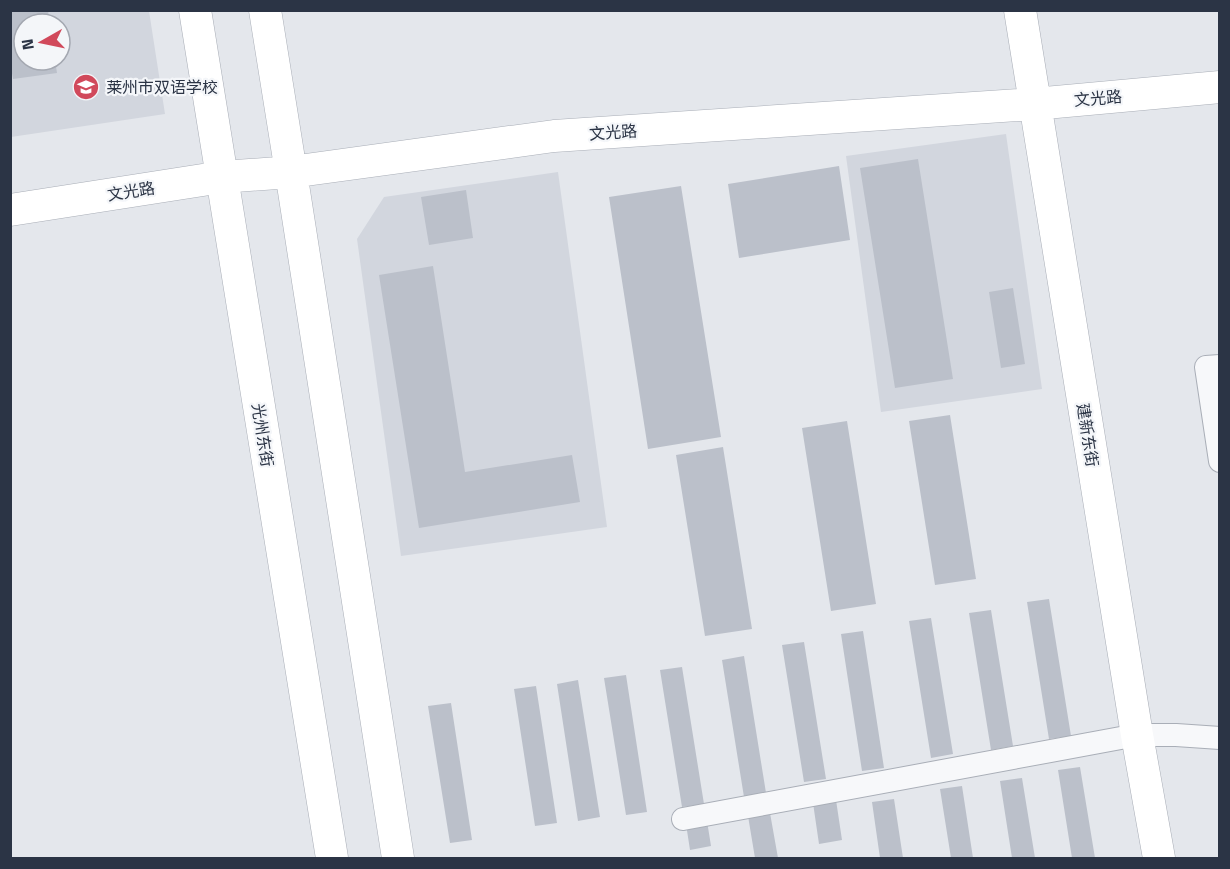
<svg xmlns="http://www.w3.org/2000/svg" width="1230" height="869" viewBox="0 0 1230 869" font-family="'Titillium Web','Noto Sans SC',sans-serif">
<style>
.built{fill:#d2d6de;fill-rule:evenodd}
.building{fill:#bbc0ca}
.lines{fill:none;stroke-linecap:round;stroke-linejoin:round}
.street-casing{stroke:#a9aeb7;stroke-width:24}
.secondary-casing{stroke:#a9aeb7;stroke-width:33}
.street{stroke:#f7f8fa;stroke-width:22}
.secondary{stroke:#fff;stroke-width:32}
.labels{text-anchor:middle;dominant-baseline:central;stroke-width:4.5;stroke-linejoin:round;paint-order:stroke}
.poi-label{font-size:16px;fill:#2b3445;stroke:#f4f6f9;text-anchor:start}
.street-label{font-size:16px;fill:#2b3445;stroke:#f4f6f9}
</style>
<rect width="100%" height="100%" fill="#e4e7ec"/>
<path class="built" d="M11,11H149L165,114L11,137ZM24,24H60V60H24Z
M1006,134L1042,389L881,412L846,156Z
M558,172L607,527L401,556L357,239L384,197Z"/>
<path class="building" d="M10,10H48L50,24H24V60H55L57,73L13,79L10,62Z
M918,159L953,379L895,388L860,168Z
M839,166L850,240L739,258L728,184Z
M681,186L721,437L648,449L609,197Z
M466,190L473,238L429,245L421,197Z
M433,266L465,472L572,455L580,502L419,528L379,275Z
M1013,288L1025,364L1001,368L989,292Z
M950,415L976,579L935,585L909,421Z
M847,421L876,604L831,611L802,428Z
M723,447L752,629L705,636L676,455Z
M1049,599L1071,736L1049,739L1027,602Z
M991,610L1013,746L991,750L969,613Z
M931,618L953,754L931,758L909,621Z
M863,631L884,768L862,771L841,634Z
M804,642L826,779L804,782L782,645Z
M744,656L766,793L744,797L722,660Z
M682,667L704,804L682,807L660,670Z
M626,675L647,812L626,815L604,678Z
M578,680L600,817L578,821L557,684Z
M536,686L557,823L535,826L514,689Z
M451,703L472,840L450,843L428,706Z
M1080,767L1095,858H1072L1058,770Z
M1022,778L1035,858H1012L1000,781Z
M962,786L973,858H951L940,789Z
M894,799L903,858H880L872,802Z
M836,800L842,840L819,844L813,803Z
M770,813L778,858H755L748,816Z
M707,821L711,846L690,850L686,824Z"/>
<g class="lines">
<g class="street-casing">
<path id="street" d="M1220,366L1206,367L1220,461
M683,819L1137,735H1176L1220,738"/>
</g>
<g class="secondary-casing">
<path id="secondary" d="M195,10L332,858
M265,10L291,172L398,858
M1020,10L1137,735L1159,858
M10,210L222,177L291,172L554,136L1034,104L1220,87"/>
</g>
<use href="#street" class="street"/>
<use href="#secondary" class="secondary"/>
</g>
<defs>
<g id="school-disc" transform="scale(1.35)"><circle r="9.5" fill="#d1495b" stroke="#f4f6f9"/><path d="M0-5L7-2L0 1L-7-2ZM-4 1L0 2.5L4 1V4Q0 6-4 4Z" fill="#fff"/></g>
</defs>
<g fill-rule="evenodd">
<use href="#school-disc" x="86" y="87"/>
</g>
<g class="labels">
<g class="poi-label">
<text x="106" y="87">莱州市双语学校</text>
</g>
<g class="street-label">
<text transform="translate(1098 98) rotate(-5)">文光路</text>
<text transform="translate(613 132) rotate(-4)">文光路</text>
<text transform="translate(131 191) rotate(-9)">文光路</text>
<text transform="translate(263 435) rotate(81)">光州东街</text>
<text transform="translate(1088 435) rotate(81)">建新东街</text>
</g>
</g>
<rect width="1230" height="869" fill="none" stroke="#2b3445" stroke-width="24"/>
<g transform="translate(42 42) rotate(261)"><circle r="28" fill="#f4f6f9" stroke="#a4a8b1" stroke-width="1.5"/>
<path d="M0-4.5L10 22L0 15L-10 22Z" fill="#d1495b"/>
<text y="-9" font-size="16" font-weight="bold" text-anchor="middle" fill="#2b3445">N</text>
</g>
</svg>
